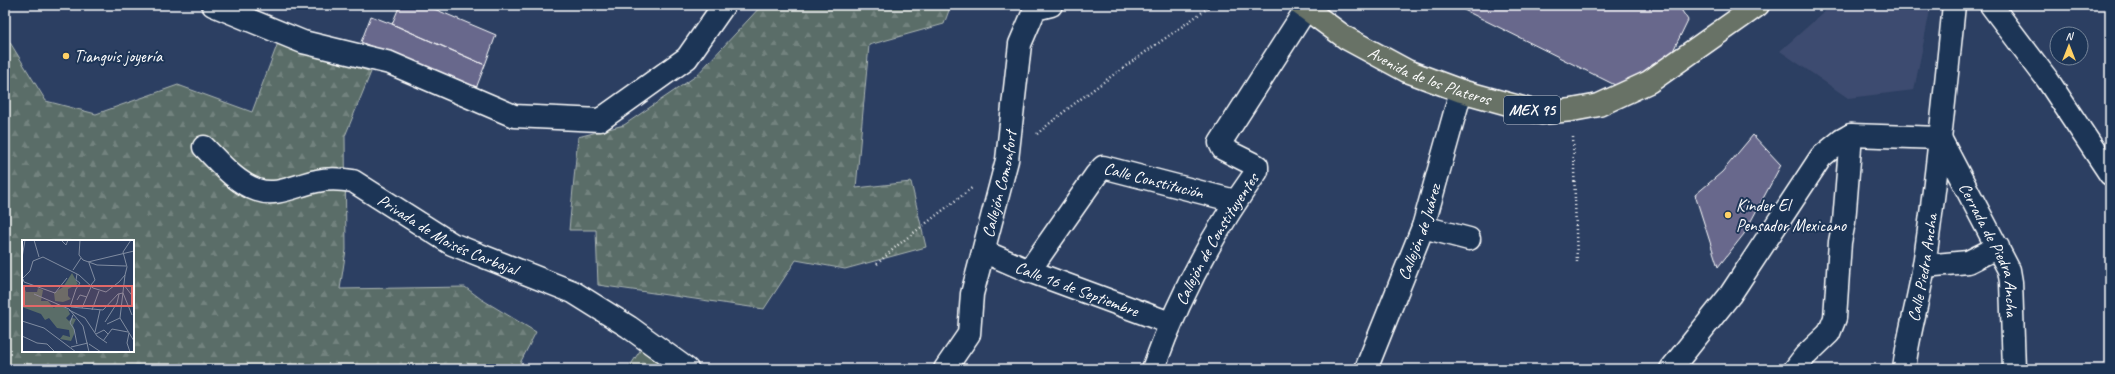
<svg xmlns="http://www.w3.org/2000/svg" width="2115" height="374" viewBox="0 0 2115 374" font-family="Caveat,sans-serif">
<style>
.built{fill:#3e4b6f}
.forest{fill:url(#forest-firs);stroke:#acb6b4;fill-rule:evenodd}
.building{fill:#67688c;stroke:#fff}
.lines{fill:none;stroke-linecap:round;stroke-linejoin:round}
.street-casing{stroke:#fff;stroke-width:25}
.primary-casing{stroke:#fff;stroke-width:25}
.path{stroke:#fff;stroke-width:2.5;stroke-dasharray:1 3;stroke-linecap:butt}
.street{stroke:#1d3557;stroke-width:22}
.primary{stroke:#687266;stroke-width:22}
.poi-dot{fill:#ffd166;stroke:#1d3557;stroke-width:1.5}
.labels{text-anchor:middle;dominant-baseline:central;stroke-width:4;stroke-linejoin:round;paint-order:stroke}
.shield{fill:#1d3557;stroke:#bbc2cd;stroke-width:1}
.shield-label{font-size:16px;font-weight:bold;fill:#fff}
.poi-label{font-size:17px;fill:#fff;stroke:#1d3557;text-anchor:start}
.street-label{font-size:17px;fill:#fff;stroke:#1d3557}
.inset-road{fill:none;stroke:#808ca1;stroke-width:1}
.view{fill:#e26868;fill-opacity:0.15;stroke:#e26868;stroke-width:2}
.inset-edge{fill:none;stroke:#fff;stroke-width:2}
</style>
<defs>
<pattern id="forest-firs" width="22" height="20" patternUnits="userSpaceOnUse"><rect width="22" height="20" fill="#5a6d68"/><path d="M5 1l3.5 6h-7zM16 11l3.5 6h-7z" fill="#73837f"/></pattern>
</defs>
<rect width="100%" height="100%" fill="#2c3f62"/>
<filter id="ink" filterUnits="userSpaceOnUse"><feTurbulence type="fractalNoise" baseFrequency=".025" numOctaves="2"/><feDisplacementMap in="SourceGraphic" scale="8" xChannelSelector="R" yChannelSelector="G"/><feConvolveMatrix kernelMatrix="1 2 1 2 8 2 1 2 1" color-interpolation-filters="sRGB"/></filter>
<g filter="url(#ink)">
<path class="built" d="M1832,5H1931L1914,90L1848,98L1780,51Z"/>
<path class="forest" d="M5,5L6,36L46,101L96,114L178,85L252,112L279,40L371,72L345,136L346,250L340,289L465,287L481,299L536,332L517,369H5ZM23,241H133V351H23Z
M762,5H951L944,24L869,45L856,188L911,182L926,247L845,269L796,260L764,309L598,285L596,230H569L578,137L624,125L696,76Z
M645,343L677,369H628Z"/>
<path class="building" d="M400,5H425L496,35L485,65L392,24Z
M1454,5H1678L1688,20L1670,57L1619,87Z
M371,16L392,24L485,65L475,91L361,42Z
M1753,135L1781,165L1744,234L1718,267L1695,195L1722,172Z"/>
<g class="lines">
<g class="street-casing">
<g id="street">
<path d="M213,5L303,42L390,63L514,116L600,120L687,58L724,5"/>
<path d="M1991,5L2047,79L2110,174"/>
<path id="s1" d="M204,147C219,162 236,183 257,190C277,197 296,185 317,181C329,178 341,179 353,181L452,244L573,292L629,327L687,369"/>
<path d="M1423,227L1469,239"/>
<path id="s2" d="M985,252L1029,271L1170,323"/>
<path d="M1924,266L1968,262L1998,247"/>
<path id="s3" d="M1029,271L1096,175L1103,167L1235,201"/>
<path id="s4" d="M945,369L969,334L972,294L1007,160L1020,44L1035,9L1051,5"/>
<path id="s5" d="M1153,369C1178,299 1214,231 1257,171V166L1223,149L1220,143L1306,9"/>
<path id="s6" d="M1366,369L1423,227L1461,91"/>
<path id="s7" d="M1671,369L1730,295L1821,157L1842,140L1851,135L1940,138L2009,270L2011,282L2014,369"/>
<path d="M1795,369L1805,356L1829,333L1835,318L1840,242L1844,222L1851,135"/>
<path id="s8" d="M1904,369C1908,334 1919,300 1924,265C1937,179 1945,92 1954,5"/>
</g>
</g>
<g class="primary-casing">
<g id="primary">
<path id="s9" d="M1301,5L1346,38L1407,71L1461,91L1541,113L1572,110L1599,105L1649,82L1758,5"/>
</g>
</g>
<path class="path" d="M1037,134C1092,87 1153,48 1212,5
M1573,137L1577,262
M877,264L898,245L973,187"/>
<use href="#street" class="street"/>
<use href="#primary" class="primary"/>
</g>
</g>
<g class="poi-dot">
<circle cx="66" cy="56" r="4"/>
<circle cx="1728" cy="215" r="4"/>
</g>
<g class="labels">
<rect class="shield" x="1504" y="96" width="56" height="28" rx="3"/>
<g class="shield-label">
<text x="1532" y="110">MEX 95</text>
</g>
<g class="poi-label">
<text x="74" y="56">Tianguis joyería</text>
<text x="1736" y="205">Kinder El<tspan x="1736" dy="20">Pensador Mexicano</tspan></text>
</g>
<g class="street-label">
<text stroke="none"><textPath href="#s9" startOffset="148">Avenida de los Plateros</textPath></text>
<text stroke="none"><textPath href="#s4" startOffset="196">Callejón Comonfort</textPath></text>
<text stroke="none"><textPath href="#s3" startOffset="180">Calle Constitución</textPath></text>
<text stroke="none"><textPath href="#s6" startOffset="147">Callejón de Juárez</textPath></text>
<text stroke="none"><textPath href="#s1" startOffset="276">Privada de Moisés Carbajal</textPath></text>
<text stroke="none"><textPath href="#s5" startOffset="145">Callejón de Constituyentes</textPath></text>
<text stroke="none"><textPath href="#s7" startOffset="510">Cerrada de Piedra Ancha</textPath></text>
<text stroke="none"><textPath href="#s8" startOffset="103">Calle Piedra Ancha</textPath></text>
<text stroke="none"><textPath href="#s2" startOffset="99">Calle 16 de Septiembre</textPath></text>
</g>
</g>
<g transform="translate(22 240)">
<rect width="112" height="112" fill="#2c3f62"/>
<path d="M50,33L56,44L46,49V56L49,59L41,62L33,61L32,53L41,47ZM0,42L4,52H15L16,48L21,50L19,61H26L32,68L35,64L46,69L48,74L44,78L47,81L50,78L54,79L51,85L53,92L49,101L38,99L41,95L48,97L47,90L35,88L27,78L23,80L19,74L0,67Z" fill="#5a6d68"/>
<path class="inset-road" d="M12,0L17,17M39,0L44,5L46,0M58,0L57,15L61,20L75,25L104,26M0,18L3,0M66,22L112,11M67,23L73,40L69,45M51,30L59,18M103,35L98,78L112,101M0,39L8,31L11,21L21,17L57,35L71,48L84,52L97,42L103,35L105,27L101,12L109,0M1,39L2,42L33,53L45,38M102,45L112,58M12,54L47,69M55,60L58,55L65,57M48,67L54,49L58,43L54,40L55,34M49,67L81,70L96,54L101,53L110,75M60,68L69,47M47,69L61,86L67,112M47,70L63,78L75,96L85,103M70,70L77,51M51,75L48,83L52,89L55,104M0,81L22,88L54,112M83,82L95,63L97,54M85,84L98,78M73,92L78,70M107,93L105,103L108,112M74,94L82,90L86,94M0,96L15,103L25,104L33,112M81,101L90,89L106,92M67,104L79,112M49,107L66,103"/>
<path class="view" d="M2,46H110V66H2Z"/>
<rect width="112" height="112" class="inset-edge"/>
</g>
<rect width="2115" height="374" fill="none" stroke="#1d3557" stroke-width="20"/>
<rect x="10" y="10" width="2095" height="354" fill="none" stroke="#fff" stroke-width="1.5" filter="url(#ink)"/>
<g transform="translate(2069 46)"><circle r="19" fill="#1d3557" stroke="#77869a"/>
<path d="M0-3L7 15L0 10L-7 15Z" fill="#ffd166"/>
<text y="-6" font-size="11" font-weight="bold" text-anchor="middle" fill="#ffffff">N</text>
</g>
</svg>
